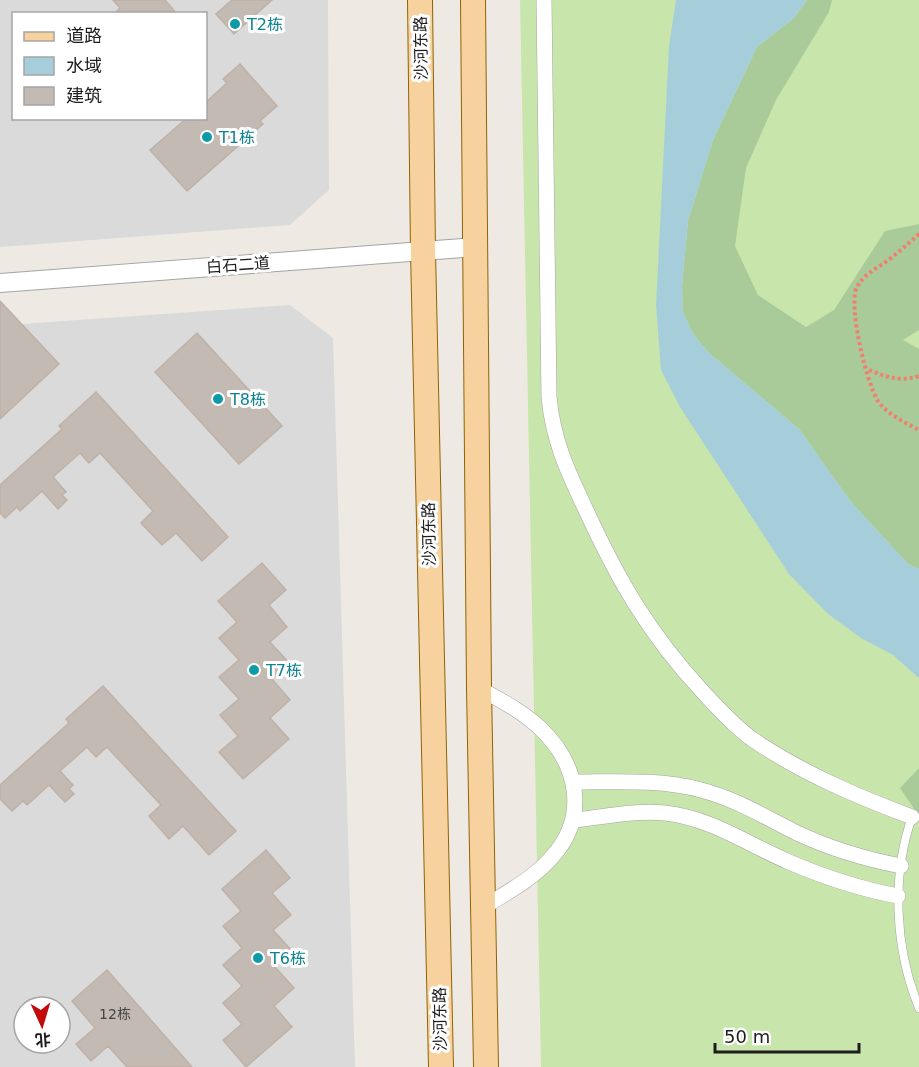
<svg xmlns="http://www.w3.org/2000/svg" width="919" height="1067" viewBox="0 0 919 1067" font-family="'DejaVu Sans','Noto Sans SC',sans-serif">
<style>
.residential{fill:#dbdada;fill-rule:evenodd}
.grass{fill:#c8e6ab}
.forest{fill:#a8cb99}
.water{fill:#a5ceda}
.building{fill:#c2bab3;stroke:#bfb1a6;stroke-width:1.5}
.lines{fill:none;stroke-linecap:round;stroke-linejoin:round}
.service-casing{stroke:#a4a4a4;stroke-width:9}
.minor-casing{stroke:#a4a4a4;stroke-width:16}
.tertiary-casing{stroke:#a4a4a4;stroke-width:20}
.primary-casing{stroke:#8f6306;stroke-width:26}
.path{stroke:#f37d6e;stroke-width:4;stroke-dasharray:3 3;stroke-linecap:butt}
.service{stroke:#fff;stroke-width:8}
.minor{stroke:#fff;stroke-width:15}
.tertiary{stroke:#fff;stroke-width:18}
.primary{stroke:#f8d29e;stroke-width:24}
.culture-dot{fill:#0f9aa8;stroke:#fff;stroke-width:2}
.labels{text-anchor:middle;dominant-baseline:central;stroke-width:6;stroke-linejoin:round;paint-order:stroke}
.number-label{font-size:14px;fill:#464442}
.culture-label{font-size:16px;fill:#0d838f;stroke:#fff;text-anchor:start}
.street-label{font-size:16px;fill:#1d1d1d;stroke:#fff}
</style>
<rect width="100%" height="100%" fill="#eeeae3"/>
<path class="residential" d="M0,0H328L329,190L290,225L0,247ZM14,14H206V118H14Z
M0,301L21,324L290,305L333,338L355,1067H0ZM24,1007H60V1043H24Z"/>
<path class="grass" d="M520,0H919V1067H541Z"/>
<path class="forest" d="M807,0H832L829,12L776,100L746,168L735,246L758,295L806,327L834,310L885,231L919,224V330L903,340L919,349V569L908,564L851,502L799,429L708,352L692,332L683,312L682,286L688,221L713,140L757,47L794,18Z
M919,768V816L900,788Z"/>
<path class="water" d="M676,0H807L794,18L757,47L713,140L688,221L682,286L683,312L692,332L708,352L799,429L851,502L908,564L919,569V678L893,655L861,638L828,614L789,574L680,407L661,370L656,305L669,46Z"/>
<path class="building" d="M113,0H165L177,14H114L120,8Z
M232,0H272L234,34L216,14Z
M240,64L277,106L260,121L263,124L187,191L150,150L187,118H206V102L227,83L223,79Z
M0,301L59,364L0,419Z
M197,333L282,426L239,464L155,372Z
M96,392L228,537L202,561L176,533L162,545L141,523L153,511L100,453L89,463L80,453L53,477L66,492L62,495L67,500L58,509L42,491L20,511L17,507L5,518L0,513V485L62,429L59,426Z
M262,563L286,590L269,605L287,627L270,642L290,664L272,679L290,700L270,718L289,739L243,779L219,752L238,736L220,715L239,699L219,677L239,660L219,638L237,622L218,601Z
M103,686L236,831L209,855L183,826L169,839L149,816L161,805L107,747L96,757L87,747L60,771L73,785L69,789L74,794L65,802L49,785L27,805L23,801L12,811L0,799V785L69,723L66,719Z
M266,850L290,878L272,893L291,915L273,930L293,952L275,967L294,988L274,1006L292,1027L246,1067L223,1040L242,1024L223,1003L242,986L223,965L242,948L223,926L241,911L222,889Z
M107,970L192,1067H127L108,1046L91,1061L76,1044L95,1028L72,1001Z"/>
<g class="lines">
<g class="service-casing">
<path id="service" d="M912,817C891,877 895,949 919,1008"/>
</g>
<g class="minor-casing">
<path id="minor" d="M544,0L549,397C553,440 567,470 585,508C618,580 649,634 703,692C718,708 734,726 752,739C802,773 856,796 912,817
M479,688C500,700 522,711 540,728C578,764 589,816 552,857C533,879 506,893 482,908
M574,782C616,782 660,779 701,790C736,799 765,817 797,833C829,848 865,859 901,866
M574,820C604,817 635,810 665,813C711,818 747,844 789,862C824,877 860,889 898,896"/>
</g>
<g class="tertiary-casing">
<path id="tertiary" d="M0,283L476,247"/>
</g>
<g class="primary-casing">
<path id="primary" d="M420,0L423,251L441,1067
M473,0L479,688L486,1067"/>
</g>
<path class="path" d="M919,234C910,242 901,250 891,258C879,268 865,272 857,287C847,303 868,393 881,405C891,416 906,423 919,430
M869,370C886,377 900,382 919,376"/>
<use href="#service" class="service"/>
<use href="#minor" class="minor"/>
<use href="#tertiary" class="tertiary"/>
<use href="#primary" class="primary"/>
</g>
<g class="culture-dot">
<circle cx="235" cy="24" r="6"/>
<circle cx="207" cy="137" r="6"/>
<circle cx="218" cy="399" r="6"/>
<circle cx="254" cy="670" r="6"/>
<circle cx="258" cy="958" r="6"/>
</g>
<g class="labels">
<g class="number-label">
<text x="115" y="1014">12栋</text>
</g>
<g class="culture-label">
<text x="247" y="24">T2栋</text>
<text x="219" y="137">T1栋</text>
<text x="230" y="399">T8栋</text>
<text x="266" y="670">T7栋</text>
<text x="270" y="958">T6栋</text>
</g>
<g class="street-label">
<text transform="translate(421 48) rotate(-91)">沙河东路</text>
<text transform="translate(238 265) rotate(-4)">白石二道</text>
<text transform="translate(429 534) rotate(-91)">沙河东路</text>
<text transform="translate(440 1019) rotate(-91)">沙河东路</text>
</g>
</g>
<rect x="12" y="12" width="195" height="108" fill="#ffffff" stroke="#a5a5a5" stroke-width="1.5"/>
<rect x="24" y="32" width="30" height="9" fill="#f8d29e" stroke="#a5a5a5" stroke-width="1.5"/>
<text x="66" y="42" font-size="18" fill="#1d1d1d">道路</text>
<rect x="24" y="57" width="30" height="18" fill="#a5ceda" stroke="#a5a5a5" stroke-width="1.5"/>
<text x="66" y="72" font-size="18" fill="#1d1d1d">水域</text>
<rect x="24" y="87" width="30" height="18" fill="#c2bab3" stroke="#a5a5a5" stroke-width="1.5"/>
<text x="66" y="102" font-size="18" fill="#1d1d1d">建筑</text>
<g transform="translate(42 1025) rotate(176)"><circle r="28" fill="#ffffff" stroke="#a5a5a5" stroke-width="1.5"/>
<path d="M0-4.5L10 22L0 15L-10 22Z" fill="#c10a09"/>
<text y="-9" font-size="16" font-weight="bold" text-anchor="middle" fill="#1d1d1d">北</text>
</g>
<path d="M715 1043v9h144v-9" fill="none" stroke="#1d1d1d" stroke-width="3"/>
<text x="724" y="1043" font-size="18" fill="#1d1d1d" stroke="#ffffff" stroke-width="4.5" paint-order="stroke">50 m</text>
</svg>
